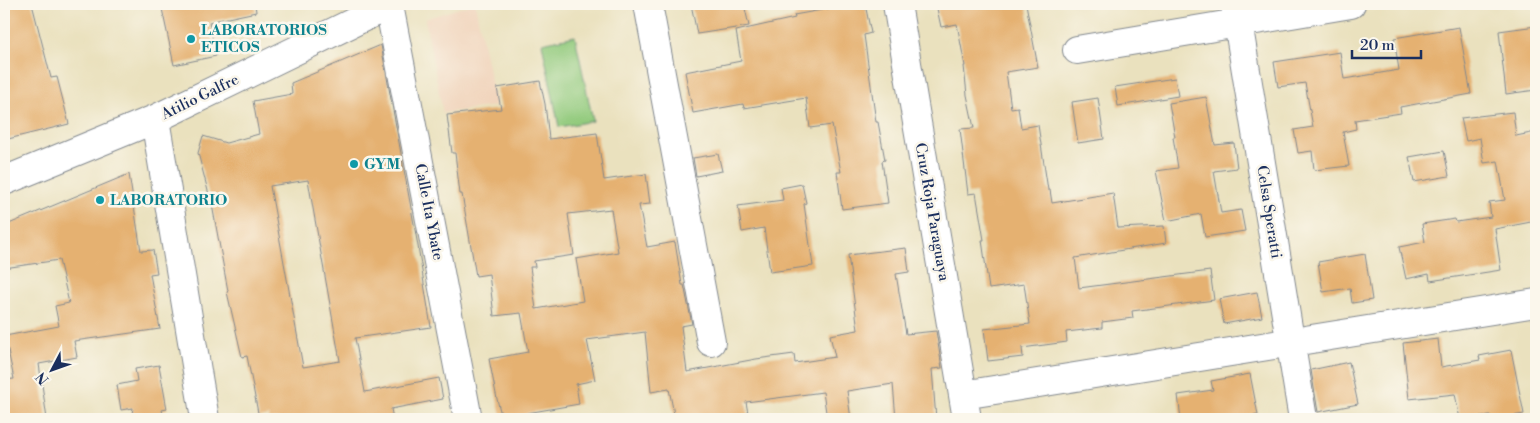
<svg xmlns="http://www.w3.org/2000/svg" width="1540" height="423" viewBox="0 0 1540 423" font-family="'Libre Bodoni',serif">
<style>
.built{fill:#f1d5bd}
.green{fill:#92ca7d;stroke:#567c6e}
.building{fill:#e5b171;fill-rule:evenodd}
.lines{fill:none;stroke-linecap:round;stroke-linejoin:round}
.street-casing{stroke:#82888e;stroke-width:30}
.street{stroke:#fff;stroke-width:28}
.culture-dot{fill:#0f9aa8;stroke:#fbf7ec;stroke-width:2}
.labels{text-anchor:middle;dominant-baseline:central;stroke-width:5;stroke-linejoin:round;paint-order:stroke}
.culture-label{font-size:15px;font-weight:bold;fill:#0d838f;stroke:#fbf7ec;text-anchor:start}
.street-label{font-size:15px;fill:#1b2f5e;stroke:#fbf7ec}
</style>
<rect width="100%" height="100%" fill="#fbf7ec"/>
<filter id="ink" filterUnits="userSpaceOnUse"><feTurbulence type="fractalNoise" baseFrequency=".02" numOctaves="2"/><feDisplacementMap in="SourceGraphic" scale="10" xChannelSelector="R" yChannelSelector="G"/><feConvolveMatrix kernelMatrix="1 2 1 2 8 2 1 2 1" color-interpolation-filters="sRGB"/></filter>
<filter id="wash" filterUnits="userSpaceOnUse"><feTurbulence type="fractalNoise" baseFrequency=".0096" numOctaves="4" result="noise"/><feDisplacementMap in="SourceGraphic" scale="20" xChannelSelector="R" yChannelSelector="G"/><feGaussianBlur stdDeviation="1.12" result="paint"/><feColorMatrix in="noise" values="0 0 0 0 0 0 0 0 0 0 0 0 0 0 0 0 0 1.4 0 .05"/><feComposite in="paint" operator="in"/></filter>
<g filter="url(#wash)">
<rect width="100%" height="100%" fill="#eae1be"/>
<path class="built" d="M472,4H475L496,106L443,113L425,19Z"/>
<path class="green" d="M575,36L593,121L559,127L542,43Z"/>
<g id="blocks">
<path class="building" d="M4,4H32L51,78L57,77L69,124L4,140Z
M161,4H255L256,12L209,22L216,56L174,65Z
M691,4H744L749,26L697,34Z
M855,4H865L871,33L864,35L876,122H878L885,160L882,161L888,203L842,209L837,172H841L832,125L810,128L806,98L744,108L743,104L693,113L685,72L741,61L736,31L795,18L794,15Z
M936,4H1026L1038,67L1006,72L1011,108L1018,107L1021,128L1038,125L1048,190H1050L1052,203L1113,193L1118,228L1164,226L1166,243L1075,258L1079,288L1210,271L1214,300L1132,311L1133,318L1102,322V328L1066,332L1067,342L1022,348L1023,357L988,361L984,329L1030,324L1024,284L989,289L982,240H984L976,193L968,194L960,129L974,128L967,95L964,66H965L957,24L941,27Z
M1536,26V90L1506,94L1499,31Z
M1459,27L1471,94L1400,107L1401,113L1355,120L1356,129L1343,132L1349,166L1314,170L1312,151L1298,153L1294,130L1313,127L1305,83L1278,87L1274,62L1340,52L1344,79L1399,70L1394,38Z
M381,45L418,246L431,327L355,338L365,392L439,378L443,399L391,409L393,419H269V416L259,418L247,356L242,357L227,292L228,291L213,210L198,153L203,136L226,143L259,134L253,101L292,94L291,83ZM308,180L340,361L303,367L270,186Z
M1175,78L1178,96L1118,106L1115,87Z
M540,81L545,104L549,139L597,133L604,180L646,174L650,204L639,205L647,247L675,242L682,285H684L692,324L681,326L687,372L756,359L794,354L795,363L835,357L830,335L858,330L848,255L906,248L909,272L896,274L906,334L936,331L942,368L932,369L936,419H896L893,384L847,391L851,419H827L823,392L746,402L749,419H675L669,389L651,392L645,332L587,340L595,380L576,384L579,404L527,413V414L502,419L497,399L489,359L528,352L521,313L494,316L489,274L476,276L462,194H460L455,153H452L447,115L501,109L497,88ZM611,209L618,252L576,259L583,301L536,309L530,267H535L534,261L574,255L568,214Z
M1206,97L1215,145L1234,143L1237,168L1214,171L1221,213L1241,210L1245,231L1205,237L1201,214L1166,221L1156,171L1178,168L1173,137H1175L1169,103Z
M1098,98L1104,139L1078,143L1072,102Z
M1513,112L1516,136L1536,132V221L1495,229L1501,270L1430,281L1429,274L1406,279L1399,247L1425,242L1422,224L1455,219L1456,222L1491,217L1489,202L1505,200L1498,161L1484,163L1480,138L1466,141L1461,118Z
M1444,151L1449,176L1414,182L1409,157Z
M718,154L722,171L696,176L693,158Z
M129,174L141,251L153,250L157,273L150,274L160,329L74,341L77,357L39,364L47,419H4V380L14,379L5,336L59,326L55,306L69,303L59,260L4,268V226Z
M802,184L806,203L804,204L813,266L770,272L764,228L742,232L738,206L783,200L781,188Z
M1365,254L1372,300L1352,303L1350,288L1323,292L1318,262Z
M1257,292L1262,317L1224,324L1219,299Z
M1438,339L1441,367L1480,360L1479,356L1511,350L1524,414L1495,419H1491L1490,415L1460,419L1455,394L1409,399L1403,343Z
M1349,362L1358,404L1318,412L1311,370Z
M159,365L167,409L162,410L164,419H131L133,408L121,410L117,385L137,381L135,369Z
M1250,374L1258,415L1231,419H1181L1178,395L1213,390L1211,381Z"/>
</g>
</g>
<g filter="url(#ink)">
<use href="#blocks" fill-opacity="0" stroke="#82888e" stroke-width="1"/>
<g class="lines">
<g class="street-casing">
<path id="street" d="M648,4L711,342
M897,4L967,419
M1235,4L1303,419
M389,5L468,419
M1077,50L1351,4
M155,119L205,419
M4,181L155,119L391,4
M963,395L1536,303"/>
</g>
<use href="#street" class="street"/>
</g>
</g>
<g class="culture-dot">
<circle cx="191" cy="39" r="5"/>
<circle cx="354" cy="164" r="5"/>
<circle cx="100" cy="200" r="5"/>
</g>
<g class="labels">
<g class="culture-label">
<text x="201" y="30">LABORATORIOS<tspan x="201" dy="17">ETICOS</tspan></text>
<text x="364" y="164">GYM</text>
<text x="110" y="200">LABORATORIO</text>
</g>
<g class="street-label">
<text transform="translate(200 97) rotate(-26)">Atilio Galfre</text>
<text transform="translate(429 212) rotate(79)">Calle Ita Ybate</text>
<text transform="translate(932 212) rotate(80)">Cruz Roja Paraguaya</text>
<text transform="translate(1269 212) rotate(81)">Celsa Speratti</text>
</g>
</g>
<rect width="1540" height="423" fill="none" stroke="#fbf7ec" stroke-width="20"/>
<g transform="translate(52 370) rotate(229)" stroke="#fbf7ec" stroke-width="4" paint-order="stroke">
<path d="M0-4L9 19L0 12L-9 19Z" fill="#1b2f5e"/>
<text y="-8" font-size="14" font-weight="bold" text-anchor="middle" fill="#1b2f5e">N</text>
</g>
<path d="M1352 50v8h69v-8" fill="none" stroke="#1b2f5e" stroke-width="2.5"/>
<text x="1360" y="50" font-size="15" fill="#1b2f5e" stroke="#fbf7ec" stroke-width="4" paint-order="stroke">20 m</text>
</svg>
